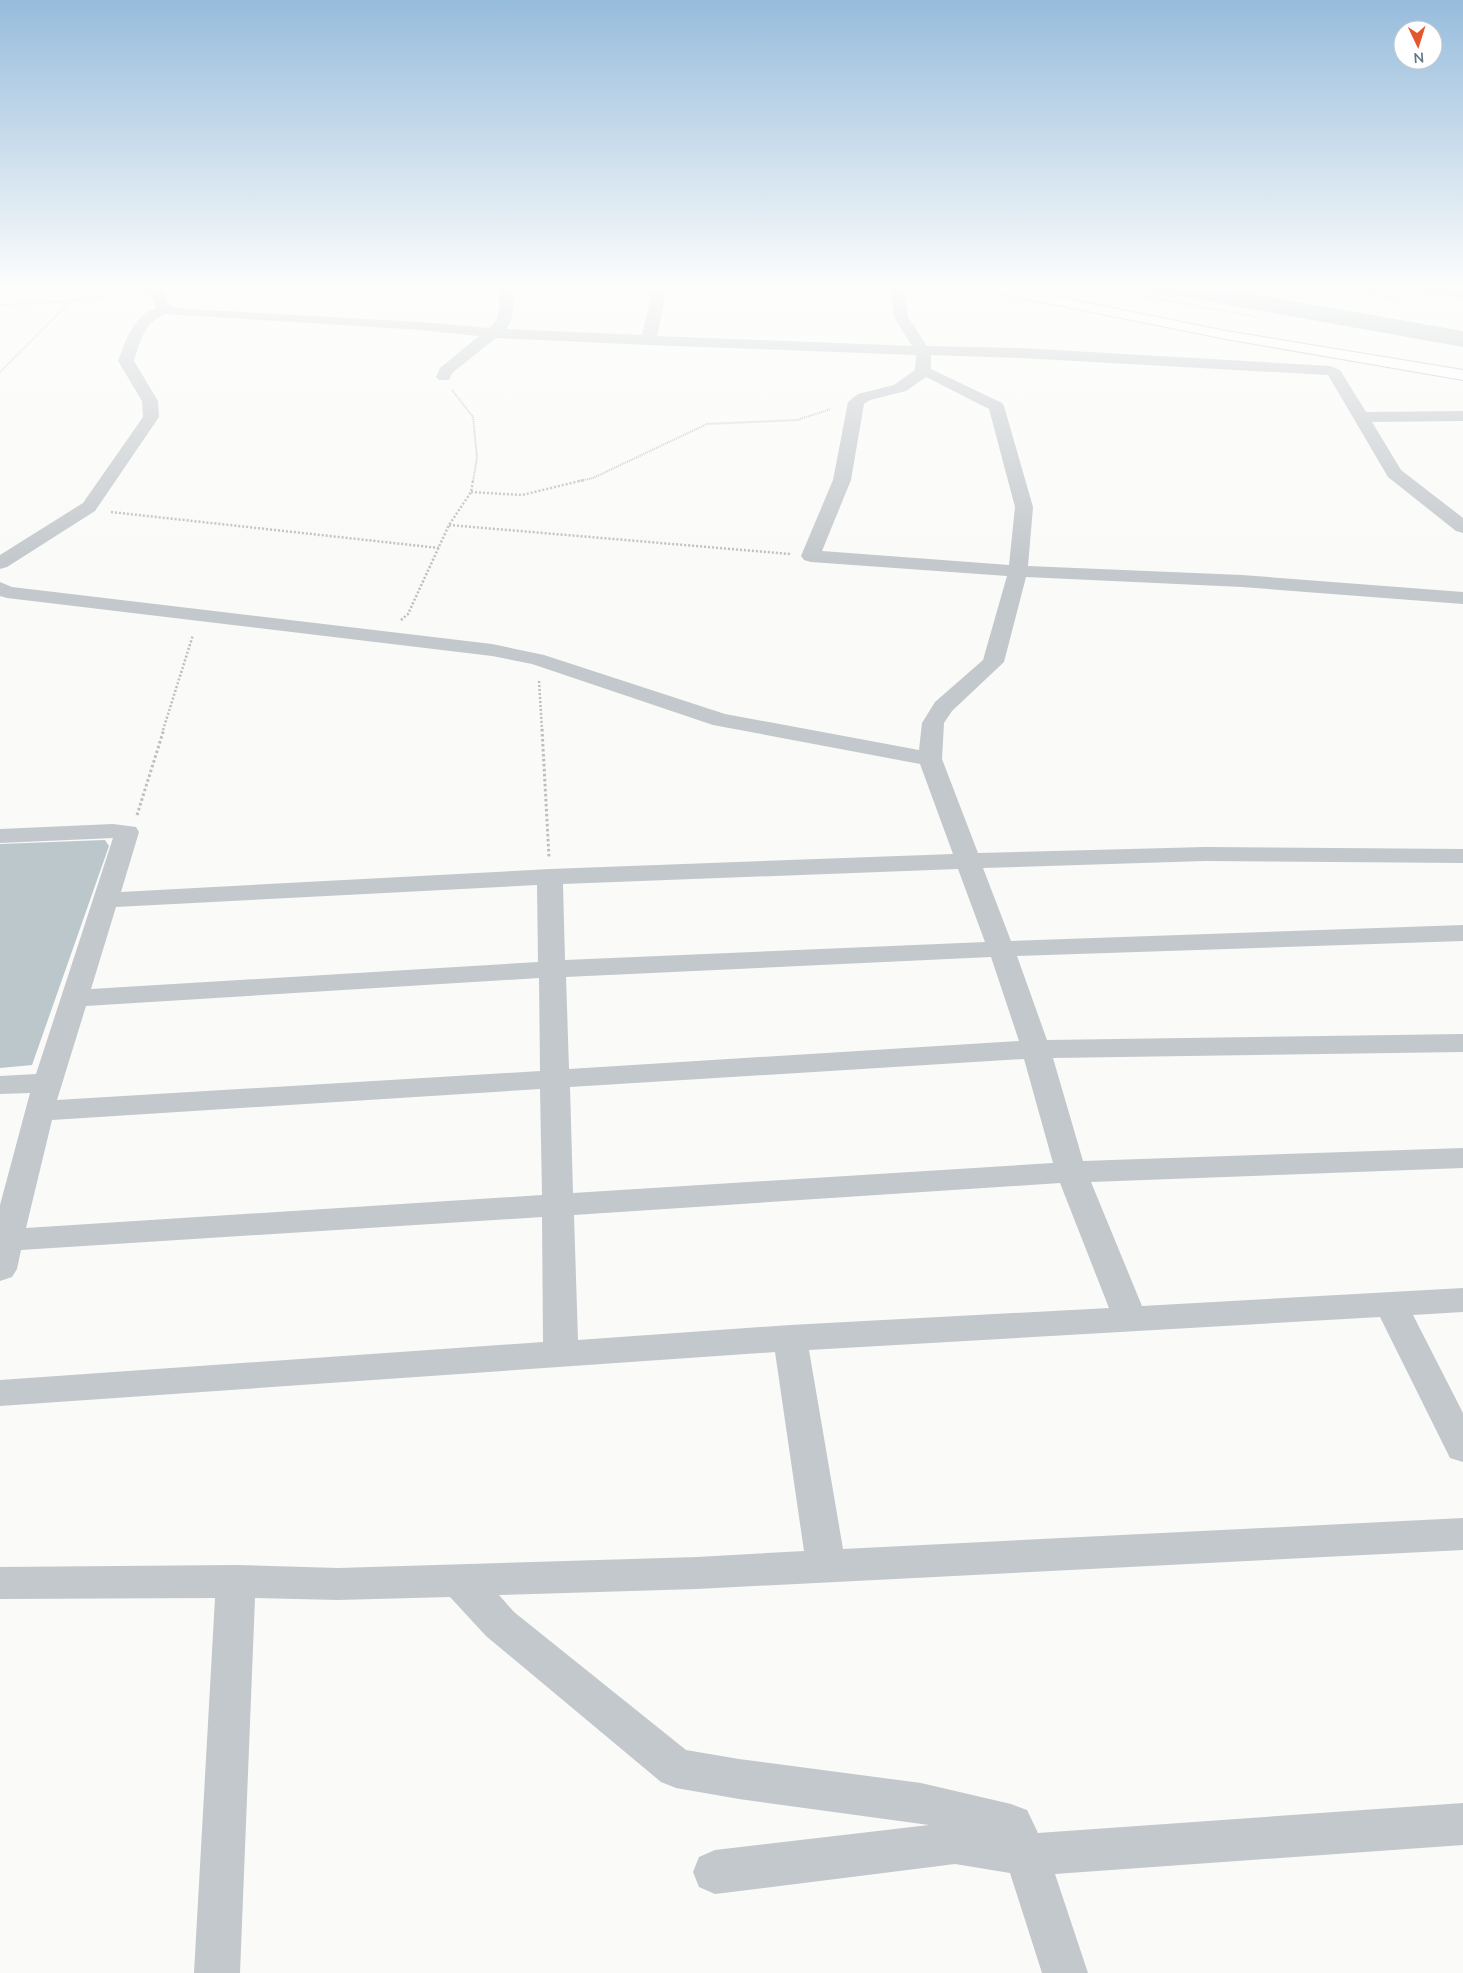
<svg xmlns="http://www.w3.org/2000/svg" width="1463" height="1973" viewBox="0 0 1463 1973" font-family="Mulish,sans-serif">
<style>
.water{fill:#bbc7cb}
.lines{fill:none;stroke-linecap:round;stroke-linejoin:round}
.river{fill:#bbc7cb;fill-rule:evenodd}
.major-casing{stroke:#b5babe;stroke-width:2}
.path-far2{stroke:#bbbfc2;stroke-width:2;stroke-dasharray:1 1;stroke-linecap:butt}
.path-far1{stroke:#bbbfc2;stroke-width:2.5;stroke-dasharray:2 2;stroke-linecap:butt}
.path{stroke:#bbbfc2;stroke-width:3;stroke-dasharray:2.5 2.5;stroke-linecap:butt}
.minor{fill:#c3c8cc;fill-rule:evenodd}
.major{fill:#fff;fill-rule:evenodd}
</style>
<rect width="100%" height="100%" fill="#fafaf8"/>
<path class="water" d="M105,840L109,846L32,1065L0,1068V844Z"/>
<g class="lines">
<path class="river" d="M1150,286H1206L1463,331V347L1162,293L1153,291Z"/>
<g class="major-casing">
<path id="major" d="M975,286H1003L1226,331L1463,370V380L1226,339L982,290Z"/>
</g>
<path class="path-far2" d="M1090,286L1257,317
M1316,286L1401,299
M1362,286L1396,293
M0,305L68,301L134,292
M0,372L63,309L68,301
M452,390L473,417L477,458L473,481
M579,481L593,478L707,424L797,420L831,409"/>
<path class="path-far1" d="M471,492L522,495L584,480
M111,512L439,548
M449,525L790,554
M401,620L408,614L449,525L471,492L473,480
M539,681L542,730
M163,730L193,635"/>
<path class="path" d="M542,729L549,857
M137,815L164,729"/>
<path class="minor" d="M147,286H161L170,306L188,309L420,322L489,328C503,317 499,302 497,286H511C513,301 516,317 506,329L642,335L650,302L649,286H663L664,302L657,336L912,346L894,317L890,286H904L908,317L927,346L1021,348L1330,366L1340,370L1366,412L1463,411V421L1372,422L1401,470L1463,518V533L1456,531L1388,477L1328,375L1021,358L931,355V369L1002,403L1004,406L1033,507L1028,566L1242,575L1463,592V604L1242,587L1026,577L1004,662L952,711L944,723L942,759L978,853L1205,847L1463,849V863L1205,861L983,868L1011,941L1463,925V941L1017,956L1047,1040L1463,1034V1052L1053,1058L1083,1161L1463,1148V1168L1091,1182L1142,1306L1463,1288V1312L1413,1315L1463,1413V1462L1450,1458L1380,1317L809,1350L843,1549L1463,1518V1550L697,1589L499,1595L514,1612L686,1750L739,1759L921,1783L1011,1804L1027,1810L1038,1833L1463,1803V1845L1055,1874L1088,1973H1042L1010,1873L955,1864L715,1894L699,1887L693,1872L699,1857L715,1850L929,1825L739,1799L676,1788L661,1782L486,1636L450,1597L338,1600L255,1598L240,1973H194L215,1598L0,1599V1567L236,1565L338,1568L697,1557L804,1551L775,1352L0,1406V1380L543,1342L542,1217L21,1250L17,1269L12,1277L0,1281V1205L30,1093L0,1094V1076L36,1074L113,838L0,843V829L113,824L136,827L139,832L121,892L550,869L953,854L920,764L713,725L532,664L492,656L7,598L0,596V582L12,587L492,644L544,655L725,714L919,750L922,723L935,702L983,660L1007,576L811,562L804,560L801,556L833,480L848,402L858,394L894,385L915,370L916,355L648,345L496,338L452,373L449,380H439L436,377L440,368L479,336L420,330L165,314C144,322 140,342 134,361L158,401L159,417L95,511L7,567L0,569V555L83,503L143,417L142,401L118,361C126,340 133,316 156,308ZM926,377L989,409L1015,507L1009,565L822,551L851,480L864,404L870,400L906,391ZM958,869L985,942L565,960L563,884ZM537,885L538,962L91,989L116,907ZM991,957L1019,1041L569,1069L566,977ZM539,978L540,1071L57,1100L86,1006ZM1024,1059L1053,1163L573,1193L570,1087ZM540,1089L542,1195L26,1228L52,1120ZM1060,1183L1109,1308L790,1325L578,1340L574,1215Z
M1407,286H1440L1463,290V298L1414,290Z"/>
<use href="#major" class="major"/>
</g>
<linearGradient id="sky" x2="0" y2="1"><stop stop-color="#96bcdc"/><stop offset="0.51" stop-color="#fdfdfc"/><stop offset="1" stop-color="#fdfdfc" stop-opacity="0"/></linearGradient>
<rect width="1463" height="562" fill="url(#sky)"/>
<g transform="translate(1418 45) rotate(176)"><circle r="24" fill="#ffffff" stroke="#c1c8cd"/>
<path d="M0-4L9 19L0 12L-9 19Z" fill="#e4572e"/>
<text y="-8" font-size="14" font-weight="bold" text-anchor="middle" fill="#657683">N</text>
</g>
</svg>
